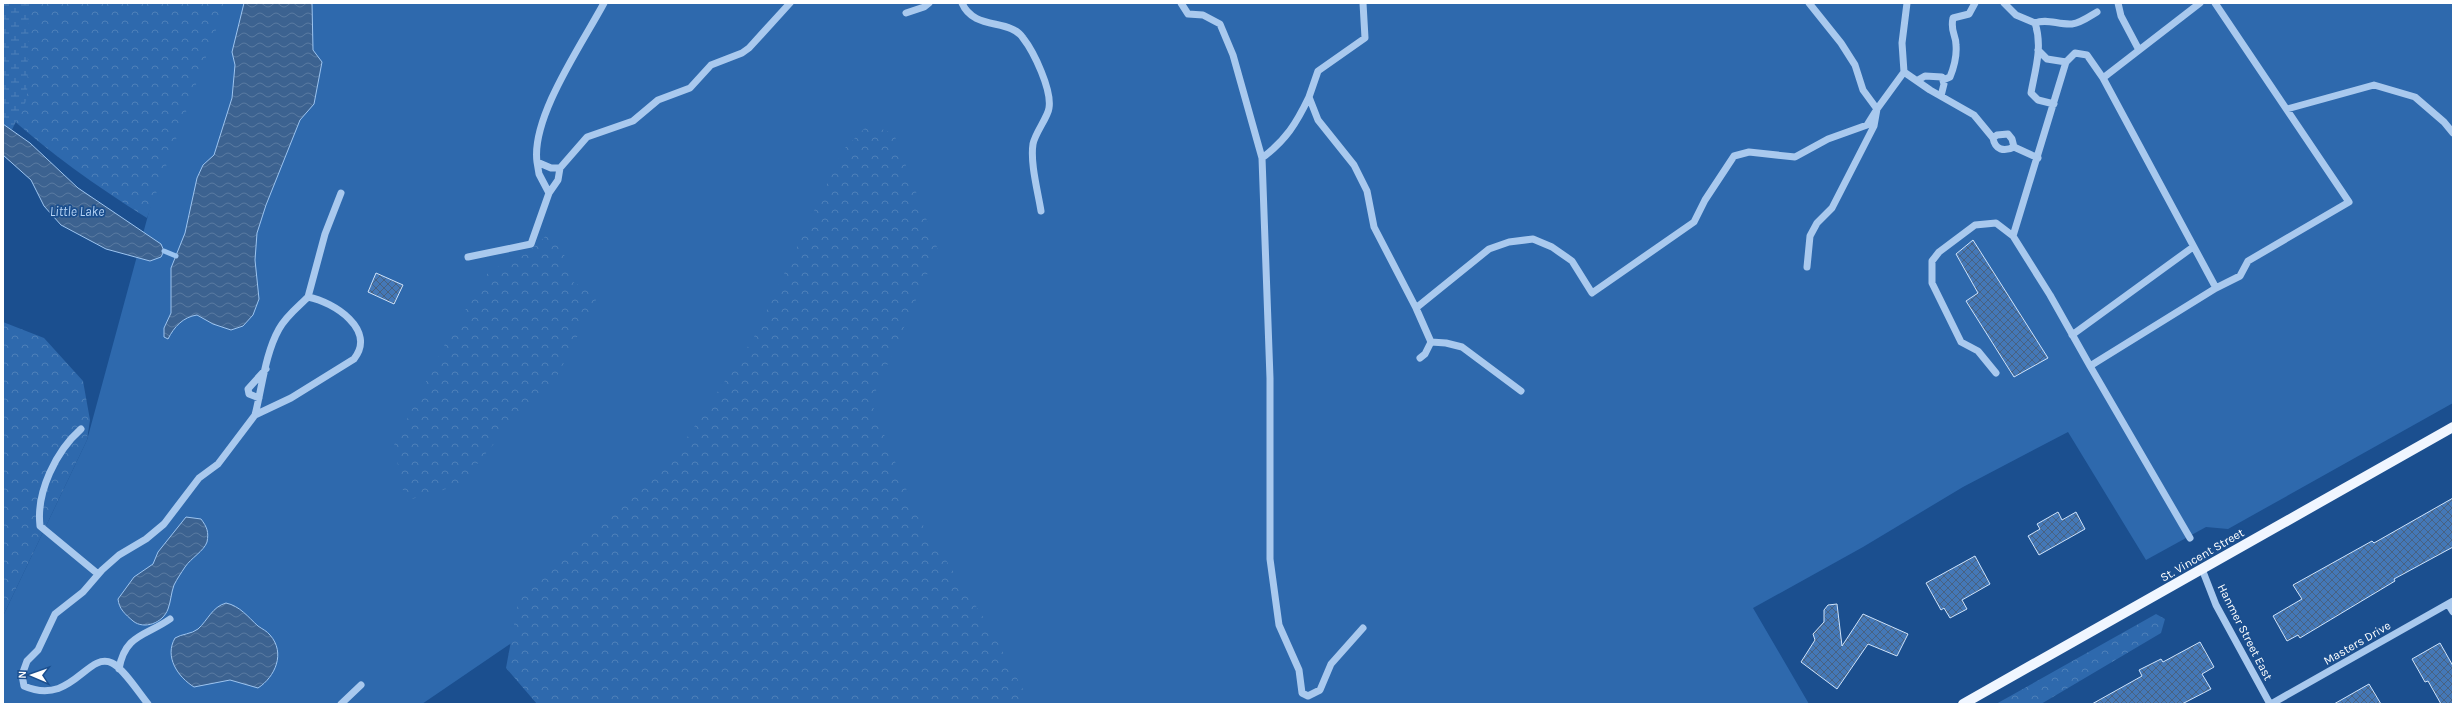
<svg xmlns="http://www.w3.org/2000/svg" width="2456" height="707" viewBox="0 0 2456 707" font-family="Karla,sans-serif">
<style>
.grass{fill:#2e69ad}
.forest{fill:url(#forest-crowns)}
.wetland{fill:url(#wetland-marsh)}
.water{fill:url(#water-waves);stroke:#9cc4f0}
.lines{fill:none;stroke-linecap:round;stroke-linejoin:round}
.stream{stroke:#9cc4f0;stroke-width:5}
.building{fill:url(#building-cross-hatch);stroke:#cfe3fa}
.minor{stroke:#a9c9ee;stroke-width:7}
.major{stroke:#f0f6ff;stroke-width:10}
.labels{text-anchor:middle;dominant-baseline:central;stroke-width:3.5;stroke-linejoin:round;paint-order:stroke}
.street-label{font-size:12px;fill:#fff;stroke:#1b4f8f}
.water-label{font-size:13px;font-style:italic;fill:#b5d3f5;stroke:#1b4f8f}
</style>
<defs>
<pattern id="forest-crowns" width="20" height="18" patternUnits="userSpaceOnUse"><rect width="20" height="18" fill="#2e69ad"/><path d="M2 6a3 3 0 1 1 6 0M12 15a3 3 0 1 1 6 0" fill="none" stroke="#4d80b9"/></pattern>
<pattern id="wetland-marsh" width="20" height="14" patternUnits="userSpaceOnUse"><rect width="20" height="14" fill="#2e69ad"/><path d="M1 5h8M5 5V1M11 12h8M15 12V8" fill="none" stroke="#4d80b9"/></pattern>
<pattern id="water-waves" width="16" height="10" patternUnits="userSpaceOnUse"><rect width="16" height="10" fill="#3c6290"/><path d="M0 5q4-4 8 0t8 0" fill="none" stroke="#597aa1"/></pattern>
<pattern id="building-cross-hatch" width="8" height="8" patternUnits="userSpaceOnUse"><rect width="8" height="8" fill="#4478b7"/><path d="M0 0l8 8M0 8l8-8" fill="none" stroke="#486282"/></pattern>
</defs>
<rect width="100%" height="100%" fill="#1b4f8f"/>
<path class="grass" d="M215,3H2453V403L2228,529L2206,527L2146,560L2068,432L1963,487L1863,547L1753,608L1809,704H1002L826,429L422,704H3V616L87,440L150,208Z"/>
<path class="forest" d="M3,3H226L147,218C96,186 48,152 3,111Z
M869,124L894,134L938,250L871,402L917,516L987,623L1031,704H537L506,668L520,592L599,527L684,442L753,339L843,150Z
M548,234L561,245L573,282L598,296L552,386L524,407L460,485L405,501L394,445L447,340L489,271L526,254Z
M3,322L44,338L83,381L90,420L87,440L3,616Z
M2156,614L2165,619L2161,633L2041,704H1996Z"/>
<path class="wetland" d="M3,3H29L27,99L3,148Z"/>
<path class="water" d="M244,3H312L313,50L322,62L314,104L300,120L266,205L257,233L255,260L259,299L253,315L243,326L231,330L213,324L197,315C183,317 174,327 168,339L164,337V328L171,313V268L185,233L197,178L203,165L214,155L232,98L235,65L232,52Z
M3,124L30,143L78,188L161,244L164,251L161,257L150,261L106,249L61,225L44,206L31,180L3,155Z
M186,517L201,519C207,527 209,532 207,542C204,551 191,558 185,567C181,573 177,579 174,585C171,593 171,601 168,609C163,623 144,630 133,621C125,614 119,609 118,599L134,577L153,564L158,552Z
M226,603C240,606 248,617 258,626C262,629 267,631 270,635C286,653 275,677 258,688L230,680L194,687C178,677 164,657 175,638C181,634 192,634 198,629C208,620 212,607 226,603Z"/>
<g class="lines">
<path class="stream" d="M164,251L176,256"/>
</g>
<path class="building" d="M1973,240L2048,358L2014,377L1966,301L1978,293L1956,254Z
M376,273L403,285L394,304L368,292Z
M2453,498V547L2394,579L2395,581L2300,638L2298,635L2287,641L2273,616L2302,599L2293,585L2372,541L2374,543Z
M2058,512L2062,520L2076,512L2085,529L2039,555L2028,536L2040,529L2037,524Z
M1975,556L1990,584L1962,600L1967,609L1950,618L1944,608L1941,610L1926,583Z
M1837,604L1842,646L1863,614L1908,634L1897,656L1868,644L1837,689L1801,662L1815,640L1813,634L1824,622V610L1828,605Z
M2200,642L2214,667L2202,674L2211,689L2182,704H2092L2142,676L2139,670L2161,659L2163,662Z
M2440,643L2453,666V704H2441L2428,681L2425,682L2412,659Z
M2369,684L2381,704H2334Z"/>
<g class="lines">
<path class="minor" d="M604,3C582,44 531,117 537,162L551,168H560L587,137L633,121L658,100L690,88L711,65L742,53L749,48L790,3
M962,3C974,31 1010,18 1023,38C1034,52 1052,90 1049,108C1048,117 1035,133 1033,144C1030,163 1038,192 1041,211
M1181,3L1188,14L1203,15L1220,24L1233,55L1262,158L1270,378V559L1279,625L1299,670L1302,693L1308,696L1320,690L1331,664L1363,628
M1363,3L1365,38L1318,71L1309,97L1318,120L1354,165L1367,191L1374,227L1416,308
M1809,3L1841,43L1855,65L1863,90L1877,109L1904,72L1902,43L1907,3
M2004,3L2016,15L2035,23C2043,47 2035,70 2031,93L2038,100L2054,104
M2118,3L2121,16L2139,50
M2215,3L2349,202L2248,261L2240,276L2216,288
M906,13L924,7L929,3
M2035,23C2047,18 2058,25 2072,24C2081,23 2090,16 2097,12
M2038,50L2047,59L2066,62
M1904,72L1930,90L1974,115L1993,138
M1918,80L1925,76L1942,77L1944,84L1941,96
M1943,80L1950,77C1954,67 1957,56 1956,45C1956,34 1950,32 1953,18L1969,14L1975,3
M2287,109L2374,85L2415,97L2444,122L2453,133
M2014,147L2012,139L2008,134L1997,135L1993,138C1995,150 2004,152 2014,147L2038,158
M1262,158C1286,140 1296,124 1309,97
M537,162L539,174L549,193L558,180L560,168
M2013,236L2066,62L2075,53L2087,55L2103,78
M468,257L531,244L549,193
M308,297C298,307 286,316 279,329C265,354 262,388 255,415L291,398L354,359C377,330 334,302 308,297L325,234L341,193
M2072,335L2193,247
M1420,358L1425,354L1431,342
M2090,366L2190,538
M1996,373L1978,351L1961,342L1932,283V261L1939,252L1975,225L1996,223L2013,236L2050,295L2090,366L2216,288L2103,78L2200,3
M1521,391L1462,347L1446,343L1431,342L1416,308L1489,249L1509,242L1533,239L1552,247L1572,261L1592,293L1694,222L1705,200L1734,156L1749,152L1795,157L1828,139L1867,125L1877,109L1874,126L1832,208L1817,223L1810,236L1807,267
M259,398L249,394L248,389L266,369
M81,429C56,451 36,492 40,526L98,574
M2202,569L2216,605L2270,704
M2448,604L2453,612
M119,669C125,634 146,636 170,619
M148,704C139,693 123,668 112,663C87,651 72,707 24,686L22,675L27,661L38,650L55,614L83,592L102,570L119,555L146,539L164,524L199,478L218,464L255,415
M341,704L361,685
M2271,704L2453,601"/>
<path class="major" d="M1963,704L2453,427"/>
</g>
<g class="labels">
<g class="street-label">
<text transform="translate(2202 555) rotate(-30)">St. Vincent Street</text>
<text transform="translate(2245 632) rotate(63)">Hanmer Street East</text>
<text transform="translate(2357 643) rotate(-30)">Masters Drive</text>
</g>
<g class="water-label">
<text x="77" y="211">Little Lake</text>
</g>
</g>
<rect width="2456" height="707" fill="none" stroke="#ffffff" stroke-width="8"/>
<g transform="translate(32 675) rotate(272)" stroke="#1b4f8f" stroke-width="3" paint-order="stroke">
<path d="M0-3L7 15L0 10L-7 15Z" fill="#ffffff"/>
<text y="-6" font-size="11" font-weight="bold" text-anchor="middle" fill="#ffffff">N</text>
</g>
</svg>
